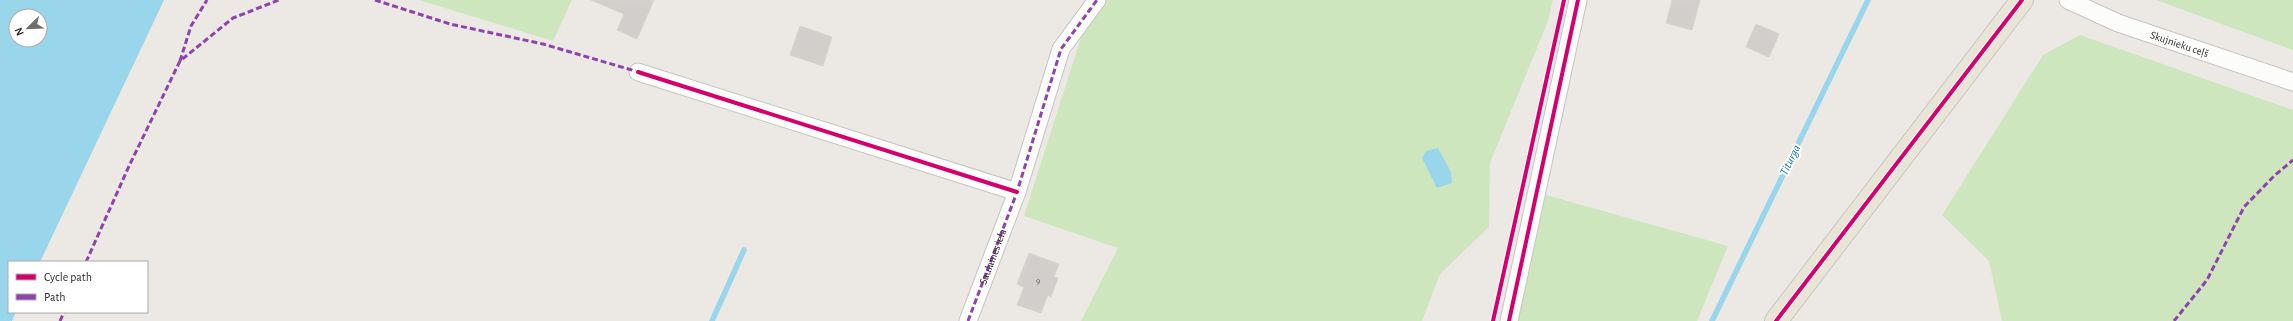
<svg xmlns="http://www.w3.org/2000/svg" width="2293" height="321" viewBox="0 0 2293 321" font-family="'Alegreya Sans',sans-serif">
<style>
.green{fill:#cee6be}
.water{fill:#99d6ec;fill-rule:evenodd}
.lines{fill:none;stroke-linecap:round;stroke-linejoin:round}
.stream{stroke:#99d6ec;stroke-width:5.5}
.building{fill:#d1cecb;stroke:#d7d4d0}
.street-casing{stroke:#c5c4c5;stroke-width:19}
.primary-casing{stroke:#c6c5c4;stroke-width:24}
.street{stroke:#fcfcfb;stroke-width:17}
.primary{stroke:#e8e4d6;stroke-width:22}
.quiet{stroke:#8e44ad;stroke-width:3;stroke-dasharray:6 3;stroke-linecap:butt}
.cycleway-casing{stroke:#fff;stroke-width:6}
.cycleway{stroke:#d6006c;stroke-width:4}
.labels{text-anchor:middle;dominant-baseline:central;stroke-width:4;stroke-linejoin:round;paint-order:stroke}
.number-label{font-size:9px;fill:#585857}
.street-label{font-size:11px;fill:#2e2e2e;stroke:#fff}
.water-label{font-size:12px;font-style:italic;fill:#0d6fa3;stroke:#fff}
</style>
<rect width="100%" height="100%" fill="#ece8e4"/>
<path class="green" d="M419,0H572L553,41Z
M1093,0H1553L1548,21L1490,163L1489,227L1440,274L1422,321H1081L1118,248L1024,216Z
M2156,0H2293V50Z
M2080,35L2293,110V321H2002L1989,261L1942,215L2043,55Z
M1546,195L1728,246L1697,321H1517Z"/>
<path class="water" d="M0,0H164L40,262H9V312H16L12,321H0ZM16,16H40V40H16Z
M1438,148L1451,172L1452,183L1437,188L1422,158L1426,151Z"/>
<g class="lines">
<path class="stream" d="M712,321L744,250
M1712,321L1868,0"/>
</g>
<path class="building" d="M591,0H654L637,39L617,30L624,14Z
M1672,0H1700L1692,30L1666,23Z
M1756,24L1779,34L1769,57L1746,47Z
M800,26L832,37L823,66L790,55Z
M1029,253L1059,264L1054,277L1058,278L1051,297L1048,295L1041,313L1017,305L1024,287L1017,284Z"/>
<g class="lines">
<g class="street-casing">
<g id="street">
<path id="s1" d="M2068,0L2118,23L2293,82"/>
<path d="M638,72L1017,192"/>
<path id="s2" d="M968,321L1017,192L1061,49L1097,0"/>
<path d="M1509,321L1578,0"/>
</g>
</g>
<g class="primary-casing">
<path id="primary" d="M1776,321L2022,0"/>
</g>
<use href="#street" class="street"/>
<use href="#primary" class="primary"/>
<path class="quiet" d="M375,0L450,24L543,44L642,73
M180,61L191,26L207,0
M86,262L130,164L180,61L233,18L279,0
M60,321L64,312
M968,321L1017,192L1061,49L1097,0
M2174,321L2207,280L2244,207L2274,176L2293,160"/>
<g class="cycleway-casing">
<path id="cycleway" d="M638,72L1017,192
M1493,321L1564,0
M1509,321L1578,0
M1776,321L2022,0"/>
</g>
<use href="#cycleway" class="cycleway"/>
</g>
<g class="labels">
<g class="number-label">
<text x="1038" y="281">9</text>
</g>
<g class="street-label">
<text stroke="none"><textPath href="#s1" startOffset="120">Skujnieku ceļš</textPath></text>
<text stroke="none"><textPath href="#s2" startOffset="69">Saulaines iela</textPath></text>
</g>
<g class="water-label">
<text transform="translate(1790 160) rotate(-64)">Titurga</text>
</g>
</g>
<rect x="8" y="261" width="140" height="52" fill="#ffffff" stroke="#ababab"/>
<rect x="16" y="274" width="20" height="6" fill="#d6006c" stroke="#ababab"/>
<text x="44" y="281" font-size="12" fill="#2e2e2e">Cycle path</text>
<rect x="16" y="294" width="20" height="6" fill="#8e44ad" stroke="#ababab"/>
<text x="44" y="301" font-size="12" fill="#2e2e2e">Path</text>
<g transform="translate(28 28) rotate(247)"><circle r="19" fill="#ffffff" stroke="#ababab"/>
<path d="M0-3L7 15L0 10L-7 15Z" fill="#706f6e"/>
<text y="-6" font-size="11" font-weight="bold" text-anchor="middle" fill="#2e2e2e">N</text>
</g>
</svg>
